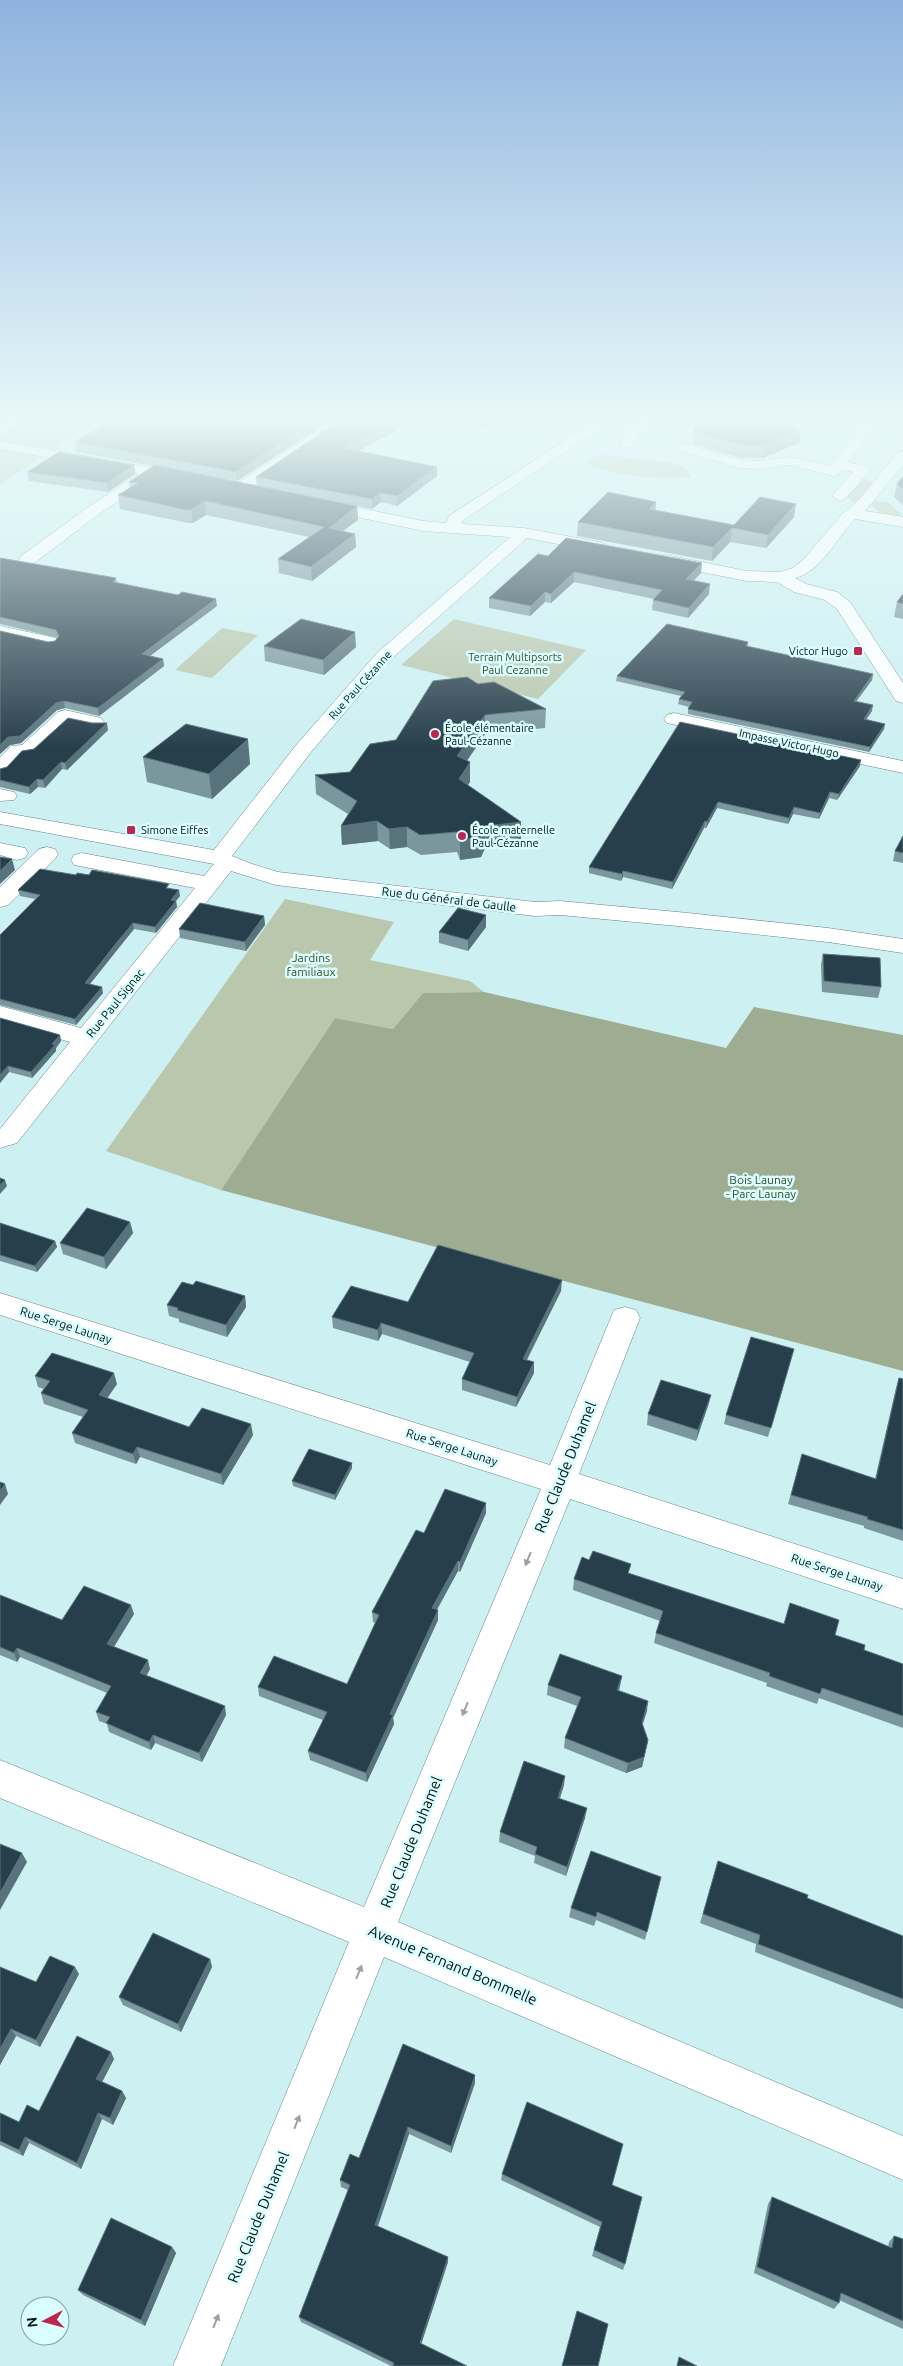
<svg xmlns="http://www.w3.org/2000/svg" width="903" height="2366" viewBox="0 0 903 2366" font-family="Ubuntu,sans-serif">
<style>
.green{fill:#b9c7ad}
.forest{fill:#9ead91}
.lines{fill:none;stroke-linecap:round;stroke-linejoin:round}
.minor-casing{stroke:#638385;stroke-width:1}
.minor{fill:#fff;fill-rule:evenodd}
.wall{fill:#7a979e}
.shaded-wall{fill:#59737d}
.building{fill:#273e4b;stroke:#59737d}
.oneway{fill:#9ca1a1}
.poi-dot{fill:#b9284f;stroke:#dafeff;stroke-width:2}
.labels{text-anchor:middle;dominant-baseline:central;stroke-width:5;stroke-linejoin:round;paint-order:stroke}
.far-poi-label{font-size:11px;fill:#071414;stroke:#dafeff;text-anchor:start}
.far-park-label{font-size:11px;fill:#384d22;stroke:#dafeff}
.far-street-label{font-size:11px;fill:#071414;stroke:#dafeff}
.street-label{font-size:12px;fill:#071414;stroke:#dafeff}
.park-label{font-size:12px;fill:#384d22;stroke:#dafeff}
.near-street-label{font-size:15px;fill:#071414;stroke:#dafeff}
</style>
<rect width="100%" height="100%" fill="#cdf0f2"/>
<path class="green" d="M29,419H99L0,485V437Z
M605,455L670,463L685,467L691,477C660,479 613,478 586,462L592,457Z
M861,479L875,483L859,502H852L847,496Z
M874,500L889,503L901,514L899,516L879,512L871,506Z
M454,619L586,650L538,699L401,665Z
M222,628L258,635L212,678L175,670Z
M285,899L394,922L370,960L470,981L484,992L423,993L393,1029L335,1018L221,1190L106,1151Z"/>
<path class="forest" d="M484,992L726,1048L754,1007L903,1035V1371L221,1190L335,1018L393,1029L423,993Z"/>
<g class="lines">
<g class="minor-casing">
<path id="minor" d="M7,419H24L0,433V423Z
M336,419H352L245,491H235L232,488L235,485Z
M598,419H614L462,521V524L524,528L599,542L605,544L607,547L605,550L599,552L527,538L389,661L311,752L232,856L252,864L278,872L535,902L560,901L688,913L828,928L903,939V953L828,942L688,927L560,915L535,916L276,885L231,871L17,1143L0,1148V1129L70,1042L0,1022V1006L81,1028L195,888L74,865L71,860L74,855L82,853L204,876L214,864L0,824V812L214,850L297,744L377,653L510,537L423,531L315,508L313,505L315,502L321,500L423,521L446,523L449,516Z
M640,419H657L641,431L632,447H622L620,444L630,425Z
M866,419H880L848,462L868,467L871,470L845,499L840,501L832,496L853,472L841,470L839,474L834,476L790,465L760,469L740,468L680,451L678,448L685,444L741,460L760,461L790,457L832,466Z
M0,441L188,474L191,477L183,482L155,477L99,514L33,564H21L19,560L21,556L87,508L139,474L0,449Z
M903,451V465L865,511L903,517V527L855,519C836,538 822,571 795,578L806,584L837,592L850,602L903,683V703L896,701L837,609L825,600L794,592L777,582L747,581L666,565L660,564L658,560L660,556L666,555L747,571L780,572L793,568L804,559L842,514L858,501L898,452Z
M0,626L56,638L59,642L56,646L50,647L0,636Z
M65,710L101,718L104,722L101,726L94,728L69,723L34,755L23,757L7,773L0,775V757L11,746L22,745L58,712Z
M674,713L903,761V773L667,723L664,719L667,715Z
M0,789L14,792L17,796L14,800L0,801Z
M0,843L25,848L28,853L25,858L17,860L0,855Z
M47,847L55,849L58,854L55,859L8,905L0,907V887L39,849Z
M0,1293L550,1465L614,1310L625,1307L636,1310L640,1318L579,1474L903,1579V1609L570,1499L398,1922L903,2136V2180L384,1957L221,2366H173L349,1942L0,1798V1760L364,1907L541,1489L0,1315Z"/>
</g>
<use href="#minor" class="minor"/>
</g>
<path class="wall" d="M110,419H333L237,481L207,476L257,486L256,477L342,419H418L357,451L437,476L397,506L381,502L372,509L348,504L357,506L358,520L343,531L355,534L356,547L312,581L279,573L278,559L309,537L206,515L193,523H188L120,509L118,495L130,488L129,482L153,466L76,452L75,442L110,421Z
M432,419H501L488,429Z
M792,428L801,430L799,443L763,458H741L693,444L694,432Z
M134,465L135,474L108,492L29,481L27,472Z
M903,476V505L894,497L897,484Z
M656,502L655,510L734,525L794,517L766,548L730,542L712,561L577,536L578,522Z
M548,556L701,573L693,581L709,594L688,618L652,610L653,600L654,599L574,582L551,603L545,602L530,616L489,608V598Z
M0,558L116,578L117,582L217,606L150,656L163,659L164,666L99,716L65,708L57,710L21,743L10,745L0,754V631L48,642L55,641L58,638L0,624Z
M903,594V619L894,617L897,602Z
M748,642V646L873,674L872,680L856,701L872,711L866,720L885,724L884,729L869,752L688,714V709L689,707L678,704L679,699L681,696L616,681L617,676Z
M264,646L356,647L324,675L265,661Z
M478,684L546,709L545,728L485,734L467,761L470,762V782L468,785L521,822V841L486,846L481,857L460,860L457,852L421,855L407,847L390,849L378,841L342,845L341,826L348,814L316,794L315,775L350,772Z
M680,722L860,766L837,800L829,798L819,819L793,814L788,824L717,808L706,828H704L672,889L623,877L621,881L589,873V867Z
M108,730L67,770L62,769L45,788L38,787L30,794L0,787V769L7,767L34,749Z
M143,757L250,764L212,799L147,782Z
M903,836V863L893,861L895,851Z
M76,875L170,888L180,896L176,901L177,907L156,933L134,929L115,952L90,984L103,993L76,1025L0,1005V935L35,899L20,896L18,890Z
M486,915V927L468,951L439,943V932Z
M264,916L265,925L246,951L180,938L179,929Z
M823,954L881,987L878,998L822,992L821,965Z
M0,1018L60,1035L61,1041L56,1048V1051L32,1078L9,1072L0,1083Z
M130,1222L133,1233L106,1269L63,1254L60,1243Z
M0,1223L55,1241L57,1247L37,1272L0,1261Z
M193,1285L245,1296L246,1307L227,1337L179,1322V1319L169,1316L167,1305Z
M561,1291L527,1360L534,1373L516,1407L462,1390V1379L470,1362L382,1334L378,1341L333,1328L332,1317L408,1302Z
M794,1349L768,1437L724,1424L726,1415Z
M35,1376L117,1384L107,1398L189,1427L253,1435L223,1485L140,1457L136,1464L75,1443L72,1433L83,1417L44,1404L41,1393L44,1389L38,1387Z
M899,1378L903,1379V1541L864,1528V1526L788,1504L802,1454L875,1479L896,1388Z
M711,1395L708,1406L696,1441L647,1425L648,1414Z
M352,1468L335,1500L293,1486L292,1481Z
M486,1503V1513L460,1572L458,1571L437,1610H438V1620L393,1718L394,1724L367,1782L310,1760L308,1751L323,1720L259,1696L258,1687L347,1684L375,1623L373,1622L372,1612L424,1533Z
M589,1560L784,1624L835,1635L864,1650L903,1674V1728L819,1698L817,1704L766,1686L767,1683L654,1643L656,1633L660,1621L573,1590L574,1579Z
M0,1595L62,1620L134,1614L114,1647L150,1669L146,1676L226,1715L202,1762L155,1743L151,1750L109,1732L107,1724L99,1721L96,1712L107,1693L20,1657L17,1662L0,1655Z
M622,1676L619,1691L647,1711L642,1724L646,1750L642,1767L626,1773L564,1748L565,1738L577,1706L547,1695L548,1685Z
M564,1785L560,1798L585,1818L566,1876L534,1863L535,1856L499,1842L500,1832Z
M718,1861L807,1898L903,1936V2009L755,1952L756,1944L700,1923Z
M661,1877L645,1940L596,1920L594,1926L569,1917L571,1908Z
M210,1959L212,1967L181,2032L123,2005L119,1997Z
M0,1967L36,1982L79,1974L40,2047L16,2036L0,2065Z
M114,2059L102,2082L122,2091L126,2098L113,2125L102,2119L81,2169L29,2143L23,2156L0,2145V2113L19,2122L39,2111Z
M475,2083L451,2153L409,2134L378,2226L448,2262L421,2344L467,2366H391L301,2322L299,2317L348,2190L341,2187L340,2180L359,2158Z
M502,2174L612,2185L625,2264L623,2270L592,2256L600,2227L501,2180Z
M772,2197L888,2247L889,2242L894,2236L903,2239V2329L839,2300V2303L834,2309L754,2273L768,2204Z
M172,2247L176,2253L145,2326L83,2295L78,2290Z"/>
<path class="shaded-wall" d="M318,419H333L237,481L236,472Z
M401,419H418L345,458L344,448Z
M489,419H501L488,429V420Z
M787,419H810L775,437L777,424Z
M801,430L799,443L763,458L764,445Z
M134,465L135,474L108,492L107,483Z
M437,467V476L397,506V496Z
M380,493L381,502L372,509V499Z
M205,501L206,515L193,523L191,510Z
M656,502L655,515L649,509Z
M796,504L794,517L766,548L768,535Z
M357,506L358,520L329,541V528Z
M732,528L730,542L712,561L713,547Z
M355,534L356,547L312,581L311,567Z
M702,563L701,573L685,589L686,579Z
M574,572V582L551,603V594Z
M710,584L709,594L688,618L689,608Z
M545,592V602L530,616L531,606Z
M216,599L217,606L143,661L142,654Z
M355,632L356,647L324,675L323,660Z
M163,659L164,666L99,716L98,708Z
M873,674L872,680L853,706L854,701Z
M64,701L65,708L57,710L21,743L10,745L0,754V745L8,737L56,703Z
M873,705L872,711L863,724L864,719Z
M485,715V734L457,775V756Z
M107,723L108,730L67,770L65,763Z
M885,724L884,729L869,752L870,747Z
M248,739L250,764L212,799L209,774Z
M861,760L860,766L837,800L839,794Z
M61,762L62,769L45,788L43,780Z
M470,762V782L459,798V779Z
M37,779L38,787L30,794L29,787Z
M830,792L829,798L819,819L820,813Z
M718,802L717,808L706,828L707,822Z
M794,807L793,814L788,824L789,818Z
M377,821L378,841L342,845L341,826Z
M705,821L704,828L672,889L673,882Z
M521,822V841L486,846L481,857L460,860V840L487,826Z
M407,827V847L390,849L389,829Z
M12,859L15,870L0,884V871Z
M623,871V877L621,881L622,874Z
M179,890L180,896L176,901L177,907L156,933L155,927L171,900Z
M486,915V927L468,951V940Z
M264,916L265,925L246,951L245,942Z
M133,923L134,929L86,989L85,983Z
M102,987L103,993L76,1025L75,1019Z
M60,1035L61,1041L56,1048V1051L32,1078L31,1072Z
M8,1066L9,1072L0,1083V1075Z
M5,1180L7,1186L0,1194V1185Z
M130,1222L133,1233L106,1269L104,1257Z
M55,1241L57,1247L37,1272L35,1266Z
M562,1280L561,1291L522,1369L523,1359Z
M245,1296L246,1307L227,1337L226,1325Z
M381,1323L382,1334L378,1341V1330Z
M534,1362V1373L516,1407L517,1397Z
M114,1373L117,1384L102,1406L99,1395Z
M711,1395L708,1406L696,1441L698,1430Z
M251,1424L253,1435L223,1485L221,1474Z
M137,1447L140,1457L136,1464L133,1454Z
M352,1463V1468L335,1500V1495Z
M5,1484L8,1494L0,1505V1491Z
M486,1503V1513L460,1572V1562Z
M458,1561V1571L432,1618V1608Z
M131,1605L134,1614L110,1653L107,1644Z
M438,1610V1620L393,1718L394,1724L367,1782L366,1773L390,1714Z
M17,1648L20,1657L17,1662L14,1653Z
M148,1660L150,1669L143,1682L140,1673Z
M622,1676L620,1686L616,1700L617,1690Z
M648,1701L647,1711L640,1733L642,1723Z
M225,1706L226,1715L202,1762L199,1753Z
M153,1735L155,1743L151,1750L149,1742Z
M648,1740L642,1767L626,1773L628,1763Z
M565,1776L564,1785L557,1807L558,1798Z
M587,1808L585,1818L566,1876L567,1867Z
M22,1853L27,1862L0,1910V1893Z
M210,1959L212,1967L181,2032L178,2024Z
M75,1967L79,1974L40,2047L36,2040Z
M11,2029L16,2036L0,2065V2049Z
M111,2052L114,2059L100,2086L96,2079Z
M475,2075V2083L451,2153V2146Z
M122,2091L126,2098L113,2125L110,2118Z
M98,2113L102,2119L81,2169L77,2163Z
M408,2127L409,2134L376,2231L375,2225Z
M25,2137L29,2143L23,2156L19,2150Z
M172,2247L176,2253L145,2326L141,2320Z
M448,2257V2262L420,2348V2343Z"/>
<path class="building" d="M113,419H318L236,472L75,442Z
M342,419H401L344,448L437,467L397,496L380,493L372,499L256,477Z
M697,419H787L777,424L801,430L764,445H743L694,432Z
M59,452L134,465L107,483L27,472Z
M155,465L357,506L329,528L355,534L311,567L278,559L324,527L205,501L191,510H186L118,495L138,483L129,482Z
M903,476V489L897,484Z
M608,492L656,502L649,509L734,525L760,497L796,504L768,535L732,528L713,547L578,522Z
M566,538L702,563L686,579L710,584L689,608L653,600L662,590L574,572L551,594L545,592L531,606L489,598L538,554L548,556Z
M0,558L116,578L113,582L178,595L182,592L216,599L142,654L163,659L98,708L64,701L56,703L20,736L8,737L0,745V631L48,642L55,641L59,636L56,630L0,617Z
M903,594V604L897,602Z
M301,619L355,632L323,660L264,646Z
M667,624L748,642L746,646L873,674L854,701L873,705L864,719L885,724L870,747L688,709L692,702L679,699L685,692L617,676Z
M467,677L478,684L494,682L546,709L485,715L457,756L470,762L459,779L521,822L487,826L482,837L460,840L457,832L420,835L407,827L389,829L377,821L341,826L357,801L315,775L350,772L370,744L396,740L433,681Z
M68,718L92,723H107L65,763L61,762L43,780L37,779L29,787L0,780V769L7,767L22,751L34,749Z
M680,722L861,760L839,794L830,792L820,813L794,807L789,818L718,802L707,822L705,821L673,882L623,871L622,874L589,867Z
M186,724L248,739L209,774L143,757Z
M903,836V853L895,851Z
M0,857L12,859L0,871Z
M40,869L76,875L77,873L89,875L92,870L169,884L166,888L179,890L171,900L176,901L155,927L133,923L114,946L85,983L102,987L75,1019L0,999V935L40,895L18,890Z
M200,903L264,916L245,942L179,929Z
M458,908L486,915L468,940L439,932Z
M823,954L880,958L881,987L824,981Z
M0,1018L60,1035L52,1044L55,1045L31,1072L8,1066L0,1075Z
M0,1178L5,1180L0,1185Z
M87,1208L130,1222L104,1257L60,1243Z
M0,1223L55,1241L35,1266L0,1255Z
M438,1245L562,1280L523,1359L534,1362L517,1397L462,1379L474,1353L381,1323L378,1330L332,1317L351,1286L408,1302Z
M196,1281L245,1296L226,1325L177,1310L178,1308L167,1305L182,1282L193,1285Z
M751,1337L794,1349L771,1428L726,1415Z
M52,1353L114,1373L99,1395L189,1427L202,1408L251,1424L221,1474L137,1447L133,1454L72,1433L88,1410L41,1393L50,1381L35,1376Z
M899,1378L903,1379V1530L867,1519L868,1517L791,1495L802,1454L876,1479Z
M661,1380L711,1395L698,1430L648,1414Z
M309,1449L352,1463L335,1495L292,1481Z
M0,1482L5,1484L0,1491Z
M445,1489L486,1503L460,1562L458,1561L432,1608L438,1610L390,1714L393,1715L366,1773L308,1751L327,1712L258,1687L274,1656L347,1684L379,1615L372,1612L416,1530L424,1533Z
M593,1551L631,1564L628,1573L784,1624L790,1603L839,1620L835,1635L865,1645L864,1650L903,1664V1716L822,1688L820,1694L769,1676L770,1673L656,1633L663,1611L574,1579L582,1557L589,1560Z
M84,1586L131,1605L107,1644L148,1660L140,1673L225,1706L199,1753L153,1735L149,1742L106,1723L110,1717L96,1712L111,1686L17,1648L14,1653L0,1647V1595L62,1620Z
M560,1654L622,1676L617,1690L648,1701L642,1723L648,1740L644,1757L628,1763L565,1738L581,1697L548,1685Z
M524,1761L565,1776L558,1798L587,1808L567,1867L535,1854L537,1847L500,1832Z
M0,1844L22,1853L0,1893Z
M591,1851L661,1877L647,1932L597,1912L596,1917L571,1908Z
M718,1861L808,1895L807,1898L903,1936V1999L758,1944L760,1935L703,1914Z
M153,1933L210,1959L178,2024L119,1997Z
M50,1956L75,1967L36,2040L11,2029L0,2049V1967L36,1982Z
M77,2036L111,2052L96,2079L122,2091L110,2118L98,2113L77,2163L25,2137L19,2150L0,2141V2113L19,2122L27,2105L39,2111Z
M403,2044L475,2075L451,2146L408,2127L375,2225L448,2257L420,2343L467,2366H393L394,2363L299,2317L350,2185L340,2180L350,2154L359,2158Z
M527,2102L623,2144L612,2185L642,2197L625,2264L594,2250L602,2222L502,2174Z
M772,2197L892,2248L894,2236L903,2239V2321L841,2293L839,2303L757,2267Z
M111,2218L172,2247L141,2320L78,2290Z
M577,2311L608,2324L598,2366H562Z
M679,2357L697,2366H677Z"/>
<defs><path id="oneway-solid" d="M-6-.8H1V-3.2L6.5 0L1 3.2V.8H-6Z" transform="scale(1.25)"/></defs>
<g class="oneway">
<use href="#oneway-solid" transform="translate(528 1559) rotate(112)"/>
<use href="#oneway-solid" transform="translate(465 1709) rotate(112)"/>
<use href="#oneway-solid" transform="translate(359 1972) rotate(-68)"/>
<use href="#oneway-solid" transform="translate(297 2122) rotate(-68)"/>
<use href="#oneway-solid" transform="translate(216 2321) rotate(-68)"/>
</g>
<linearGradient id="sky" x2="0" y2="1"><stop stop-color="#8eb3de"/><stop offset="0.56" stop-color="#e8f8f9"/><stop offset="1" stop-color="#e8f8f9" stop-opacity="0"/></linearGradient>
<rect width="903" height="750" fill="url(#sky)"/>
<g class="poi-dot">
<rect x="853" y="646" width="10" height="10" rx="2.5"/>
<circle cx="435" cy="734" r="5"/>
<rect x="126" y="825" width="10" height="10" rx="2.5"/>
<circle cx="462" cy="836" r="5"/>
</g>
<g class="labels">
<g class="far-poi-label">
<text x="848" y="651" text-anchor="end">Victor Hugo</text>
<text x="445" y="728">École élémentaire<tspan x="445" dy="13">Paul-Cézanne</tspan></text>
<text x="141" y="830">Simone Eiffes</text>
<text x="472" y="830">École maternelle<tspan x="472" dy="13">Paul-Cézanne</tspan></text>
</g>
<g class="far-park-label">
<text x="515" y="657">Terrain Multipsorts<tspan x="515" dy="13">Paul Cezanne</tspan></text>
</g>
<g class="far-street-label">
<text transform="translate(360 685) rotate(-48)">Rue Paul Cézanne</text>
<text transform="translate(789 743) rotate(12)">Impasse Victor Hugo</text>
</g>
<g class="street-label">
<text transform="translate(449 899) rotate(7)">Rue du Général de Gaulle</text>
<text transform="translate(115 1003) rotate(-51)">Rue Paul Signac</text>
<text transform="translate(66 1325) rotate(18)">Rue Serge Launay</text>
<text transform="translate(452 1447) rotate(18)">Rue Serge Launay</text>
<text transform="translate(837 1572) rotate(18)">Rue Serge Launay</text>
</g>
<g class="park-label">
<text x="311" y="957">Jardins<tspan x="311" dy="14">familiaux</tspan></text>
<text x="761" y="1179">Bois Launay<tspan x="761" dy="14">- Parc Launay</tspan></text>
</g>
<g class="near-street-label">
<text transform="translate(565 1467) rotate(-68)">Rue Claude Duhamel</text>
<text transform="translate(411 1842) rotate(-68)">Rue Claude Duhamel</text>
<text transform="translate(453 1965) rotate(23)">Avenue Fernand Bommelle</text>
<text transform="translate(258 2217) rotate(-68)">Rue Claude Duhamel</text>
</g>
</g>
<g transform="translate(45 2321) rotate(264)"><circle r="24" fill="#dafeff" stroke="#86a0a1"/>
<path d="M0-4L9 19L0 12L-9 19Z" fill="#b9284f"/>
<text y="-8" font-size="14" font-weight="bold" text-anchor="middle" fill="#071414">N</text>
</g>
</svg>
